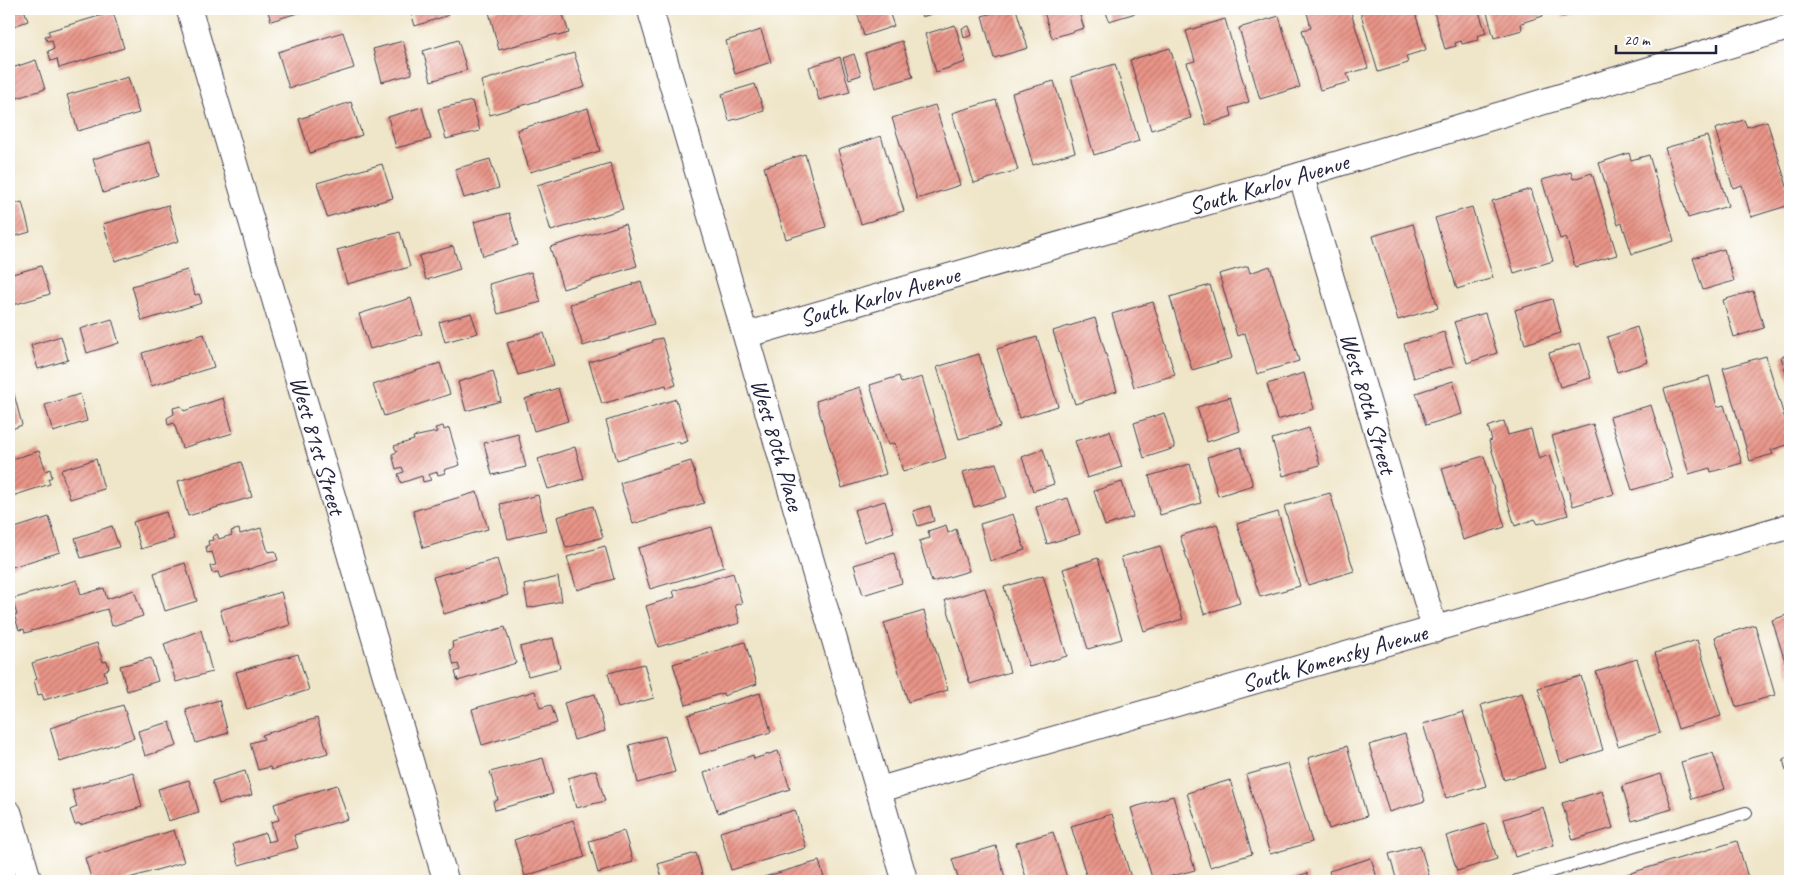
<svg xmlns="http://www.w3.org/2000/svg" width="1799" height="890" viewBox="0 0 1799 890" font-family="Caveat,sans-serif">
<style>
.building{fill:url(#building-hatch)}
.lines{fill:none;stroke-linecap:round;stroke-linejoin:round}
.service-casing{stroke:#413f50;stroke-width:14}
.minor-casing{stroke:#413f50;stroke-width:27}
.service{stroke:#fff;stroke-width:12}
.minor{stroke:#fff;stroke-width:25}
.labels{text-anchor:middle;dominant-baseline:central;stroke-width:4;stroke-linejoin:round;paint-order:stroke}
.street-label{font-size:24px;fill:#22223b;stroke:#fff}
</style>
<defs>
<pattern id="building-hatch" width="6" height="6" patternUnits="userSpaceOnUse" patternTransform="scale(1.25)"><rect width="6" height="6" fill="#e99487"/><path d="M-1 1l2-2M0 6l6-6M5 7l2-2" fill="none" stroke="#bc7870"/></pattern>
</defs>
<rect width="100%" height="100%" fill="#fff"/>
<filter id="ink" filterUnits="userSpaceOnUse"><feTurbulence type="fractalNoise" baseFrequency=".02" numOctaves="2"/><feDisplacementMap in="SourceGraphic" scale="10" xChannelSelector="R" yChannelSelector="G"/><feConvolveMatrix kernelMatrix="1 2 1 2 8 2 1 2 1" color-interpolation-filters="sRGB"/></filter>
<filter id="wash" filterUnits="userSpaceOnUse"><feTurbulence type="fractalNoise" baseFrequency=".0096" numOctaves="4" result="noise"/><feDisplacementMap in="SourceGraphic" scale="20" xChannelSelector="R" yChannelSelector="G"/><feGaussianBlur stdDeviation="1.12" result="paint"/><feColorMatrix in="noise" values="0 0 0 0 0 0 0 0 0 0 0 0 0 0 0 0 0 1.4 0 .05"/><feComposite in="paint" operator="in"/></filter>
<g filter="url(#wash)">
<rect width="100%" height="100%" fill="#efe5c8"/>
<g id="blocks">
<path class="building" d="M9,9H24L28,21L9,28Z
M267,9H311L271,21Z
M355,9H378L357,15Z
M410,9H447L449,15L415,26Z
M500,9H561L569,33L558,36L557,34L499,50L489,12Z
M856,9H888L894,26L864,36Z
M919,9H947L922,17Z
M1007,9H1016L1028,48L994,58L982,16Z
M1043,9H1078L1084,28L1052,38Z
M1105,9H1138L1139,12L1109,21Z
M1306,9H1350L1368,68L1347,74L1350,82L1320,90L1302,30L1311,28Z
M1371,9H1414L1426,50L1406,56L1408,63L1378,72L1360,11Z
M1433,9H1478L1486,33L1477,36L1478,40L1462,44L1461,41L1455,43L1456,46L1445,49Z
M1486,9H1541L1543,16L1521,23L1522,30L1494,38Z
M1560,9H1572L1574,13L1562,17Z
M113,12L124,48L59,68L57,59L51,61L48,51L54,49L52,40L47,41L45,36L50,35L48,31Z
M1279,16L1300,87L1260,99L1239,28Z
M1225,19L1249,102L1230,108L1232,116L1206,125L1187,63L1195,61L1186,31Z
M955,25L966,62L936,72L925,34Z
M969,26L972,35L964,38L962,28Z
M761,30L771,62L735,74L726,41Z
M343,32L354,68L289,88L278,52Z
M458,40L467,70L431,81L423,51Z
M403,41L412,74L382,82L373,49Z
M902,41L913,77L875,88L865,53Z
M1170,48L1191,118L1151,130L1130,60Z
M574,53L585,87L490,115L481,81Z
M854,54L861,75L849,79L843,58Z
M840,57L850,92L819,100L809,67Z
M36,60L45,89L11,100L9,90V69Z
M1115,64L1139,141L1094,155L1071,77Z
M128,77L139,113L78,131L67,95Z
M1054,81L1075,152L1033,165L1012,93Z
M755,84L764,111L729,121L722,94Z
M996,100L1018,170L974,183L952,113Z
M472,101L480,131L446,139L438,109Z
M351,102L362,135L310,153L299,119Z
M935,105L960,185L917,199L892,118Z
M422,107L431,139L396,148L388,117Z
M588,108L600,151L530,172L517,130Z
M1790,116V130L1786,117Z
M1744,120L1747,127L1767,121L1790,196V205L1751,217L1742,185L1733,188L1715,129Z
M881,136L904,211L861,224L838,150Z
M1707,136L1728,206L1688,218L1665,148Z
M149,142L159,176L103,193L93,159Z
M1629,153L1631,160L1649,155L1674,241L1632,254L1622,223L1618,225L1599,163Z
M805,154L826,227L786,239L764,167Z
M490,159L499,188L464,198L455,169Z
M610,163L623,209L551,231L537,185Z
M382,164L393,198L327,217L317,183Z
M1571,172L1573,179L1592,173L1617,255L1575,267L1566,237L1560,239L1542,180Z
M1531,189L1553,261L1514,273L1492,201Z
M22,202L30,232L9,238V206Z
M168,205L179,241L115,261L103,224Z
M1472,207L1493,278L1457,289L1435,218Z
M509,213L518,245L483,256L474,222Z
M625,224L637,266L563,289L550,247Z
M1413,224L1438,308L1398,320L1373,236Z
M400,232L410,267L347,284L337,250Z
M453,246L460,269L426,280L419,256Z
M1724,249L1734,281L1703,290L1693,258Z
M41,266L50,294L13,305L9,290V275Z
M1248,266L1250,273L1270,266L1299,361L1257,374L1245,333L1237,336L1219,274Z
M187,270L195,295L199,294L202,303L142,321L132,286Z
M531,272L541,302L498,314L489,284Z
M641,281L654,324L583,346L570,304L633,285L632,284Z
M1210,285L1232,358L1192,370L1170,297Z
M1753,291L1764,328L1734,337L1723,300Z
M411,298L422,334L370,349L359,314Z
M1552,299L1561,333L1525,344L1515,310Z
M1153,302L1175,375L1134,387L1112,314Z
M471,313L478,333L445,342L439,322Z
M1485,313L1497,353L1467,363L1454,322Z
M1095,318L1117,391L1075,404L1053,331Z
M112,319L119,343L87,353L80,329Z
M1637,327L1648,362L1617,372L1607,337Z
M1444,332L1454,366L1414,378L1404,344Z
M544,333L554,365L518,375L507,343Z
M204,334L214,367L151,386L142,353Z
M61,336L68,360L38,369L31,345Z
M1037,337L1058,406L1019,418L997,349Z
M662,338L676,385L667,388L666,385L602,404L589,362L653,342L652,340Z
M1580,343L1591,378L1560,387L1549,353Z
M979,354L1000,427L959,439L937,367Z
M1790,354V386L1781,357Z
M1766,356L1790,436V444L1771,450L1773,454L1750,461L1723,368Z
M440,363L450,394L384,416L373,385Z
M493,371L501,401L466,411L458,382Z
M1304,373L1314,409L1277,420L1267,384Z
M899,376L901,383L922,377L946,458L903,472L895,443L888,445L870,385Z
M1709,376L1717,407L1724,405L1742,463L1711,472L1710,468L1689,474L1664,389Z
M1453,381L1462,414L1426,425L1416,393Z
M860,387L886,474L842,488L816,401Z
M558,388L568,421L534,431L525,399Z
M13,390L22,425L9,430V391Z
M80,394L87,421L53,432L45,405Z
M1230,397L1240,431L1207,442L1197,407Z
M223,398L233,433L182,448L174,423L168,425L167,418L174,414L173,408L181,406L184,411Z
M676,399L688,441L680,444L679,441L617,460L606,421Z
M1651,405L1673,478L1632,490L1610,417Z
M1164,413L1175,448L1144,458L1134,423Z
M1504,421L1508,435L1531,429L1539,459L1549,455L1568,515L1538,524L1535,519L1515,526L1489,441L1492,440L1488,427Z
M1593,424L1614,494L1573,506L1552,436Z
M443,426L444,430L449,428L460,465L444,470L446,473L438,475L437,472L428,475L431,480L423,482L422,476L401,483L398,474L404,472L402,467L396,469L392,454L397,452L394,446L414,440L413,437L437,432L435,428Z
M1309,428L1320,465L1283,476L1272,439Z
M1110,431L1122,467L1087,478L1075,441Z
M518,434L526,467L492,475L484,443Z
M575,447L584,479L548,489L538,459Z
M1241,447L1253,485L1218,496L1207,457Z
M1043,449L1054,484L1033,491L1022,457Z
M39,451L46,471L50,469L52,477L48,479L50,484L9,497V460Z
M1484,456L1505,527L1463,540L1442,468Z
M96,459L104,489L70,499L61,470Z
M691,461L704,503L633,524L620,483Z
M241,462L252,497L188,516L178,481Z
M996,463L1007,497L974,507L963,472Z
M1190,464L1201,503L1160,515L1149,476Z
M1122,482L1133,517L1105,526L1094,491Z
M477,492L488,529L423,548L413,511Z
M1330,493L1354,571L1308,585L1284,506Z
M538,495L546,530L508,539L500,504Z
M1068,498L1080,534L1047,544L1036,507Z
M885,501L894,532L864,542L854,510Z
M593,506L603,537L566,548L557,517Z
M930,506L934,521L918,526L913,511Z
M166,512L174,539L141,549L133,522Z
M1278,512L1300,586L1260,597L1237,524Z
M1013,514L1025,550L990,561L980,524Z
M49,517L60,552L9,568V530Z
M1217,524L1240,603L1204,614L1180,536Z
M946,525L948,533L956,529L969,571L932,582L919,541L930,538L928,531Z
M112,526L119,547L81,558L75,538Z
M712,527L724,567L650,589L638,548Z
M261,528L268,552L275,551L278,560L220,578L218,572L212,573L210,566L216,565L212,552L207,553L206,546L209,545L208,541L213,540L212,537L217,534L219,539L232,535L231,531L239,529L240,534Z
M605,546L614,579L577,590L567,557Z
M1160,546L1183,619L1144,631L1121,557Z
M894,553L902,583L863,595L854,565Z
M1098,558L1122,639L1088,649L1063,569Z
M497,559L508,595L444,614L433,577Z
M185,563L197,601L165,611L154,573Z
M733,573L742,603L735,605L740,623L658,647L646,606L675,597L673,591Z
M1043,575L1067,656L1029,667L1004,587Z
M558,577L562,601L528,608L524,585Z
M77,580L81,595L104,588L107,599L134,590L143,616L112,626L107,609L25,633L24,629L19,630L14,615H17L12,599Z
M985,588L1010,672L970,684L945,600Z
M281,592L290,625L230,643L220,610Z
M924,611L948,690L908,702L884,623Z
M1790,614V677L1772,620Z
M1755,625L1775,695L1736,707L1715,637Z
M505,627L516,663L458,681L455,672L460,670L458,664L454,665L449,650L453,649L452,642Z
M201,630L212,672L176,682L164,644Z
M553,638L560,668L528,676L520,647Z
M1697,640L1721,716L1678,729L1655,653Z
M745,642L757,684L732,692L724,696L723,693L686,705L673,664Z
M97,643L103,662L107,661L109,669L104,671L107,681L44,700L42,694L38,695L34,680L37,679L32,663Z
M298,654L309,690L247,709L236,672Z
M151,658L158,681L127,691L120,666Z
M1637,659L1660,733L1618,746L1596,672Z
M644,664L654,698L618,708L608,673Z
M1581,676L1603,750L1561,763L1538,688Z
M535,691L540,708L551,705L557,723L482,745L472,709Z
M760,693L771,732L700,754L688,715Z
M1522,693L1545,768L1504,780L1481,705Z
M595,694L605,731L574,740L564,703Z
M219,700L228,733L196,743L186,710Z
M123,705L134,738L60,762L50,728Z
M1463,712L1486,786L1446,798L1423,724Z
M317,718L328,753L271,770L270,767L258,770L250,743L264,739L262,735Z
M170,722L177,746L145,756L138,731Z
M1405,734L1425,801L1389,812L1369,745Z
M665,736L675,772L638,783L629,745Z
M1347,746L1367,816L1329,829L1308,758Z
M778,751L790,789L718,813L704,773L753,755L754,759Z
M1713,753L1725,789L1692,799L1681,762Z
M1790,756V770L1786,771L1783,759Z
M543,758L553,794L495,810L493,802L498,800L490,772Z
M1288,763L1312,842L1270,854L1246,775Z
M596,770L605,801L576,808L568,778Z
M245,771L252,795L219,804L212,781Z
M133,772L142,807L80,825L79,823L75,825L70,810L77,807L72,790Z
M1661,774L1672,809L1632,821L1622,786Z
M189,780L199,812L168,821L158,789Z
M1230,780L1252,854L1210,867L1187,793Z
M337,785L348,819L294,835L298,848L239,865L233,844L265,833L268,842L276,840L271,822L279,820L274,804Z
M1602,791L1613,828L1573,840L1562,803Z
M1173,796L1195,870L1153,881L1131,808Z
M1543,807L1554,845L1515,857L1504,819Z
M795,810L806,848L731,870L720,832Z
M1112,814L1132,881H1088L1071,826Z
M573,820L585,857L525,876L514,840Z
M1486,824L1497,859L1457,871L1446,836Z
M174,830L184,862L119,881H92L85,858Z
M624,831L633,862L598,873L589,841Z
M1053,832L1068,881H1027L1016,843Z
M1737,841L1749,881H1604Z
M1420,845L1430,879L1422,881H1397L1389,854Z
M996,846L1006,881H959L952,859Z
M696,853L704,881H663L658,864Z
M1371,858L1378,881H1332L1329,871Z
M819,861L825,881H750Z
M1307,873L1310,881H1283Z"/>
</g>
</g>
<g filter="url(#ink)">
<use href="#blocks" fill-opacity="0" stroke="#413f50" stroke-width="1"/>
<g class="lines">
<g class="service-casing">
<path id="service" d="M1517,881L1746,813"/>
</g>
<g class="minor-casing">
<g id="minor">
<path id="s1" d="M189,9L446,881"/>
<path id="s2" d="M650,9L905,881"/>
<path id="s3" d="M1301,175L1435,630"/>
<path id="s4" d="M746,335L1301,175L1790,27"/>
<path id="s5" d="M878,790L1790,526"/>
<path d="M9,813L29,881"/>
</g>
</g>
<use href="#service" class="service"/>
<use href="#minor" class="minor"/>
</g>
</g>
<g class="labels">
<g class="street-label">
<text stroke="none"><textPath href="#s4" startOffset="544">South Karlov Avenue</textPath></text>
<text stroke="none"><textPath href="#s4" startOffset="139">South Karlov Avenue</textPath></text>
<text stroke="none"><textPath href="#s3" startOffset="238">West 80th Street</textPath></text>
<text stroke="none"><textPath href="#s1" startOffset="455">West 81st Street</textPath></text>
<text stroke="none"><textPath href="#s2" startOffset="454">West 80th Place</textPath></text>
<text stroke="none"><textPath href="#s5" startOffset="475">South Komensky Avenue</textPath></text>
</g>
</g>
<rect width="1799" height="890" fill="none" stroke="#fff" stroke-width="30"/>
<path d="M1616 45v8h100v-8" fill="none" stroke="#22223b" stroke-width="2.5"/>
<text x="1624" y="45" font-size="15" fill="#22223b" stroke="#ffffff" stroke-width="4" paint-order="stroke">20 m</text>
</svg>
